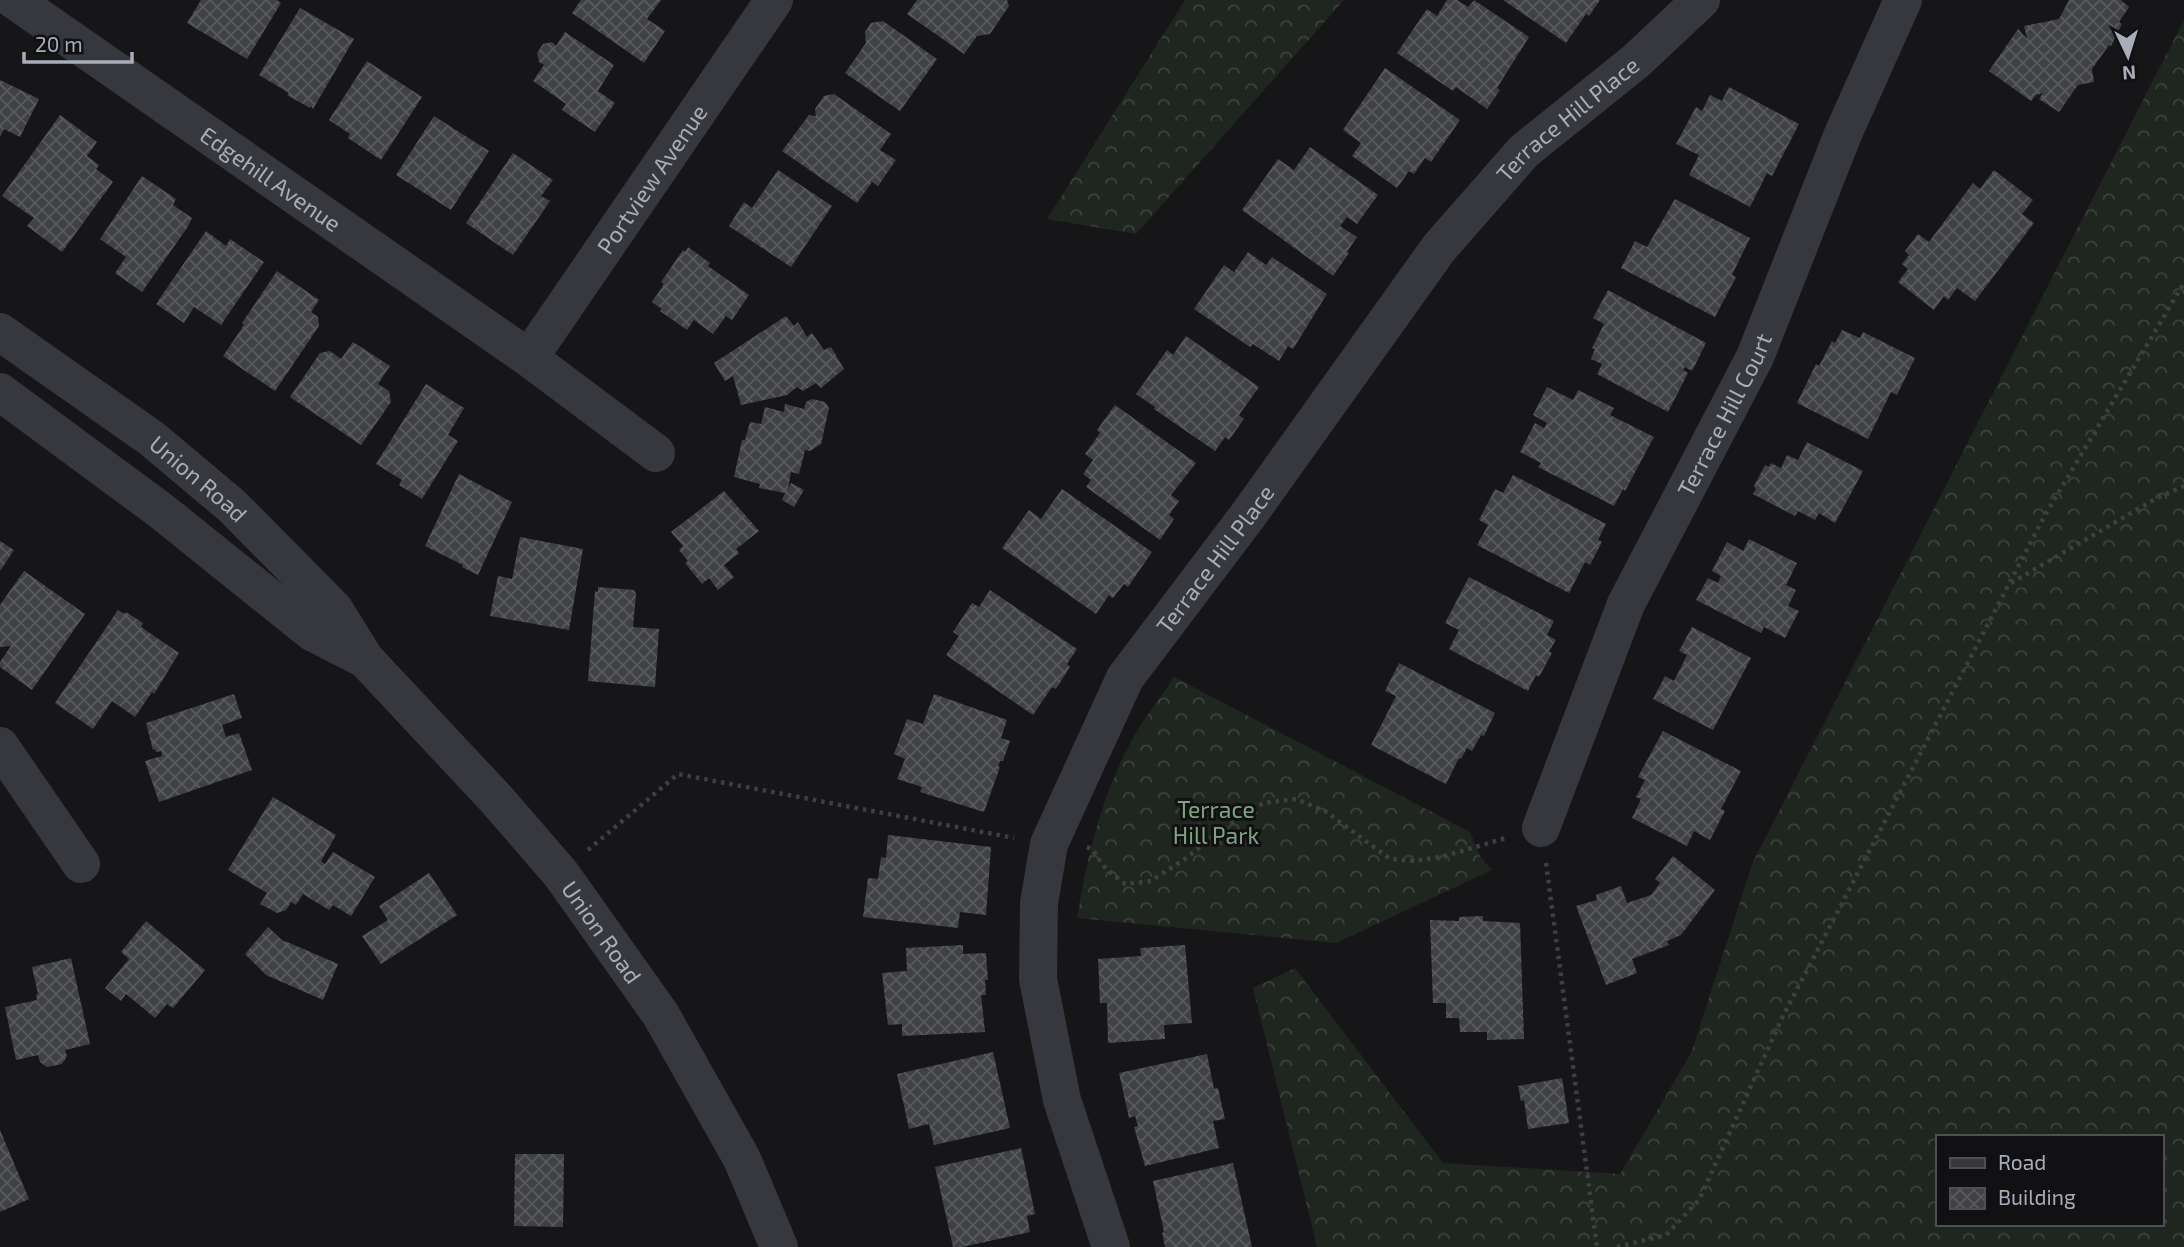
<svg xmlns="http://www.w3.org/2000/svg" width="2184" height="1247" viewBox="0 0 2184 1247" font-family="'Exo 2',sans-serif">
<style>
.forest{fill:url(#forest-crowns);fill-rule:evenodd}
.building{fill:url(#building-cross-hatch)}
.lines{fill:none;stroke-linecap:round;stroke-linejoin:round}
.path{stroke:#3d3f44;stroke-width:4.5;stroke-dasharray:3.5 5;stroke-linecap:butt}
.minor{stroke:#37383d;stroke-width:38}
.labels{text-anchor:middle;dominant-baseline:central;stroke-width:6;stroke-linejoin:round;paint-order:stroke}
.street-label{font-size:23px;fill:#a8adb8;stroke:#111113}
.park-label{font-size:23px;fill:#7fa381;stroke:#111113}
</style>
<defs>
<pattern id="forest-crowns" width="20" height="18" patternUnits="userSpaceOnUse" patternTransform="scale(1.75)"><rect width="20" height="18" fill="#1e261f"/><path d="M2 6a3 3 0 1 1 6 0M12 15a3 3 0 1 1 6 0" fill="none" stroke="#3c433d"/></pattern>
<pattern id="building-cross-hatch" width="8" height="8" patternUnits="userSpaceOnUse" patternTransform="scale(1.75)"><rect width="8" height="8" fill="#404145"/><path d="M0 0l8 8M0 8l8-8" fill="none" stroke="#595a5e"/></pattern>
</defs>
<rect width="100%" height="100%" fill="#161618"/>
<path class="forest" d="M1185,0H1344L1136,234L1047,219Z
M2184,20V1247H1317L1253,988L1295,968L1443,1163L1620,1174L1691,1053L1753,862ZM1937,1137H2161V1224H1937Z
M1174,677L1470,832L1481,858L1492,870L1336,943L1077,918C1088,851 1104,785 1140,726C1151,709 1163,694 1174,677Z"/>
<path class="building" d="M201,0H277L281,3L247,59L187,23Z
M581,0H661L647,19L665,31L644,63L572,13Z
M917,0H1007L1009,6L990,34L977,36L964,54L907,14Z
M1447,0H1457L1468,7L1474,0L1529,37L1497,88L1500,90L1487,109L1456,87L1453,91L1397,53L1427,9L1437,16Z
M1503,0H1600L1589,16L1586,14L1566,43Z
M2069,0H2121L2129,7L2119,22L2122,24L2111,46L2109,45L2092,69L2094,82L2078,85L2059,112L2039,99L2043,93L2036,95L2031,101L1989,71L2018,29L2027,39L2024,26L2059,19Z
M300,8L354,39L313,109L311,106L310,108L287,95L289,93L259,75Z
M883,21L937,59L900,111L845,73L866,43L865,32L871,23Z
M565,32L614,65L598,91L615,103L595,132L562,110L566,104L533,81L544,65L539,62L537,53L543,44L552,42L556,46Z
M367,61L422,97L381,160L348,138L350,134L329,120Z
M1385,68L1460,120L1431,162L1425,158L1414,174L1409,171L1397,188L1352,156L1361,143L1343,130Z
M0,80L39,99L20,137L4,129L0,137Z
M1729,87L1799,124L1772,176L1767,173L1750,207L1689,175L1699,155L1676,144L1696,107L1702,111L1710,95L1722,101Z
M834,94L891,134L880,150L896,160L878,186L872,182L857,203L782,151L809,115L816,116L815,109L824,96Z
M60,115L97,142L87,156L99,165L96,169L113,182L62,252L27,226L34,218L2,196Z
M434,116L489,151L451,210L396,175Z
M1310,147L1378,195L1357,224L1347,217L1340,226L1357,237L1347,252L1349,253L1333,276L1242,210L1278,159L1294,170Z
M513,153L553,180L541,196L550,201L513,255L466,223Z
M778,170L832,206L791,267L729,226L744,202L752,208Z
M1994,170L2033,200L2022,214L2034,223L1975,301L1957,288L1948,300L1944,296L1934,310L1898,282L1908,269L1902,264L1909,255L1905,251L1918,234L1929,242L1973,183L1980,189Z
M142,176L176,199L173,205L192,218L187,228L142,292L115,273L126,257L100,239Z
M1675,199L1750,238L1732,275L1736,277L1715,317L1621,268L1635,241L1647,247Z
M206,231L226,246L230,239L264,262L221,325L194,307L184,323L156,304Z
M688,247L710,263L708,266L749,295L732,320L726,316L713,334L694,320L687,330L660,311L662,309L652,302L664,284L661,282L683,250L685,252Z
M1248,252L1266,265L1272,257L1327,294L1293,349L1288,346L1279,361L1253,344L1250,347L1194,309L1224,265L1234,272Z
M277,271L319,300L311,312L318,317L319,326L275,391L223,356L244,325L242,323Z
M1608,290L1706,343L1692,371L1685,367L1683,370L1688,373L1668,412L1597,374L1602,364L1591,359L1595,349L1592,348L1604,324L1593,318Z
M786,316L794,326L798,322L807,337L812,333L824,350L831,347L844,369L821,388L816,383L803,391L797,387L787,395L741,405L733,376L725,381L714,363Z
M1842,330L1860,338L1863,332L1915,358L1897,395L1891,392L1868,439L1797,403L1816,364L1819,366L1832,341L1835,343Z
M1186,336L1259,387L1239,415L1244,419L1229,440L1225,437L1215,451L1154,409L1155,407L1136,394L1167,350L1173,355Z
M353,342L390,366L378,384L389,391L391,402L361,445L290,397L320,353L330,351L341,359Z
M426,384L464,408L448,435L458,441L422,499L399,485L402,480L376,464Z
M1547,387L1573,400L1578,390L1614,408L1610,415L1654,437L1625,491L1623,489L1614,506L1538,467L1541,463L1520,452L1535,423L1544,428L1547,423L1533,415Z
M812,399L825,402L829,408L821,444L810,451L805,450L799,474L791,472L788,489L791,483L804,490L794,507L782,500L785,493L759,488L760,484L734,477L742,440H745L750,422L761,424L765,407L784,412L785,404L804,409L806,402Z
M1115,405L1196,463L1171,495L1179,501L1169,515L1174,519L1160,540L1086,487L1091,480L1083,474L1093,460L1085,454L1100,433L1097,430Z
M1807,442L1863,471L1835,523L1819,513L1815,520L1798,511L1795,516L1753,494L1756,489L1754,486L1765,465L1769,467L1771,463L1781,468L1787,455L1798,460Z
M459,474L512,502L478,575L462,567L463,565L425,546Z
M1513,475L1606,524L1598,540L1602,542L1590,565L1585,562L1569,593L1477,545L1488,525L1479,520L1495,489L1503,493Z
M1062,489L1152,552L1128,587L1124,584L1113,598L1109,595L1096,614L1002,548L1029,510L1041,519Z
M724,491L759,531L736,549L739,553L724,565L734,577L718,590L709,578L702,584L685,563L688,561L679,550L683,546L671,532Z
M520,537L583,549L569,630L490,616L498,576L512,579Z
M1749,539L1797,563L1786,585L1796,590L1788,606L1799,611L1785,638L1764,627L1761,633L1696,600L1708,578L1718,583L1721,576L1712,571L1727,542L1743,551Z
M0,541L14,550L0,571Z
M24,571L85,614L32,690L0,667V662L11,646L0,647V605Z
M1469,577L1554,621L1547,635L1556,640L1549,651L1552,653L1539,677L1536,675L1528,691L1449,649L1459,630L1445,623Z
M598,587L634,590L636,594L633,627L659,629L655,687L588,681L595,591L598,592Z
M990,590L1077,649L1067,664L1070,667L1056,689L1052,687L1033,715L946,655L959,636L953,632L972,603L979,607Z
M118,610L124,614L126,612L143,623L141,627L179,653L154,694L152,692L135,717L112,701L93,729L55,703Z
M1692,627L1751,658L1713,730L1653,699L1665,676L1674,681L1687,655L1679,651Z
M1399,663L1495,713L1484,736L1481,735L1472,751L1467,748L1461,759L1459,758L1446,784L1371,745L1396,696L1385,691Z
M234,694L242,718L222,725L226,737L239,733L252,770L159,802L145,761L162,756L161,751L156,752L155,749L153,750L146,723Z
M934,694L1007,720L1001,738L1010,741L1003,761H1000L998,766L1000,767L984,812L920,792L922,787L897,779L905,759L894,754L907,719L923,724Z
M1663,731L1741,771L1721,809L1725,811L1710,840L1694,831L1687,846L1632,818L1641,799L1636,797L1645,780L1638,777Z
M273,797L336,835L321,861L325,864L333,852L375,877L351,916L333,905L329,910L303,894L296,905L291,902L286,910L277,913L260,904L267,893L228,870Z
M888,835L991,847L986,915L960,912L958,928L863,917L868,878L878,879L881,857L886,858Z
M1673,856L1715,890L1681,935L1667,941L1669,945L1632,959L1637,973L1606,985L1576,906L1597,900L1596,895L1621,886L1627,903L1651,895L1660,883L1655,879Z
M429,873L457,915L381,964L362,936L388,920L379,906Z
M1483,916V921L1520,923L1524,1039L1487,1040V1032H1460L1459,1018H1446V1003H1433L1430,920L1459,921V917Z
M146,921L205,970L173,1008L167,1004L155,1018L126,994L121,1001L105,988L129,959L121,952Z
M268,927L284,942L285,941L338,964L323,1000L266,975L245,954Z
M963,945V954L986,953L988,980H985L986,995H981L985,1032L902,1036V1024L888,1025L882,973L907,971L906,948Z
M1185,945L1192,1023L1164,1025L1165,1039L1108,1043L1107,1003H1100L1098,959L1141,956L1140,948Z
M71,958L90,1044L65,1050L67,1056L62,1064L47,1067L40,1062L38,1055L16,1060L5,1007L37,1000L36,995L38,994L32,967Z
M993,1052L1010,1128L934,1145L929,1124L909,1129L897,1074Z
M1207,1054L1214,1089L1218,1088L1225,1119L1213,1121L1219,1148L1145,1166L1134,1127L1138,1126L1135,1116L1129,1118L1119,1073Z
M1562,1078L1569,1123L1528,1129L1524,1100L1521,1101L1518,1086Z
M0,1130L29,1199L0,1212Z
M1021,1148L1035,1214L1027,1216L1030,1232L962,1247H953L935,1167Z
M515,1154H564L563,1227L514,1226Z
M1233,1163L1252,1247H1165L1162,1233L1164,1232L1153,1181Z"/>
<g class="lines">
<path class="path" d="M2011,583L2157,498L2184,486
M1087,847L1092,849L1106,869L1125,884L1151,881L1185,859L1221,830L1263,803L1296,799L1325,811L1390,859L1415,861L1445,856L1506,838
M588,850L678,774L1014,838
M1546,863L1597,1247
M1617,1247L1666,1235L1699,1200L1782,1018L2045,515L2184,283"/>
<g class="minor">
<path id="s1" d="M14,0L529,358L656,453"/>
<path id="s2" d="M0,332L151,438L232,506L334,609L365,659L497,800L561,874L661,1015L742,1159L779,1247"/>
<path id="s3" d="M529,358L774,0"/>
<path d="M0,392L160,510L312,632L365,659"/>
<path d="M0,746L81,864"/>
<path id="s4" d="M1541,828L1626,604L1755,357L1843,134L1903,0"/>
<path id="s5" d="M1111,1247L1062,1100L1038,979L1039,903L1049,844L1125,678L1249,514L1439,248L1524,151L1636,61L1701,0"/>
</g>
</g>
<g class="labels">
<g class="street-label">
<text stroke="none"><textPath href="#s5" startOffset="1312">Terrace Hill Place</textPath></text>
<text stroke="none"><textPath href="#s1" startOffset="313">Edgehill Avenue</textPath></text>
<text stroke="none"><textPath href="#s3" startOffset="217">Portview Avenue</textPath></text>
<text stroke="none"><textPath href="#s4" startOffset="453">Terrace Hill Court</textPath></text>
<text stroke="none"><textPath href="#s2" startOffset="247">Union Road</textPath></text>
<text stroke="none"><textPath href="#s5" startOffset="746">Terrace Hill Place</textPath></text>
<text stroke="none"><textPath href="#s2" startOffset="856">Union Road</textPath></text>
</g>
<g class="park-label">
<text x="1216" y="809">Terrace<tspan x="1216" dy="26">Hill Park</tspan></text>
</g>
</g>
<rect x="1936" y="1135" width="228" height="91" fill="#111113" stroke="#4d4f55" stroke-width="2"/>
<rect x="1950" y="1158" width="35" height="10" fill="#37383d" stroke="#4d4f55" stroke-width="2"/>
<text x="1998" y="1170" font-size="21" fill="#a8adb8">Road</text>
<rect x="1950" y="1188" width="35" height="21" fill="url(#building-cross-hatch)" stroke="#4d4f55" stroke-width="2"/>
<text x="1998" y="1205" font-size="21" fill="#a8adb8">Building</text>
<g transform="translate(2128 56) rotate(176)" stroke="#111113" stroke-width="5" paint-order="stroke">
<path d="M0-5L12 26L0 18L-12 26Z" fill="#a8adb8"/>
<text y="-10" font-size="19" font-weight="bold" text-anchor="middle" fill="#a8adb8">N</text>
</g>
<path d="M24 52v10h108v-10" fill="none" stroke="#a8adb8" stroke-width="3.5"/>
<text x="35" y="52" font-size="21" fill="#a8adb8" stroke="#111113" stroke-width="5" paint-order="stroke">20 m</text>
</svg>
